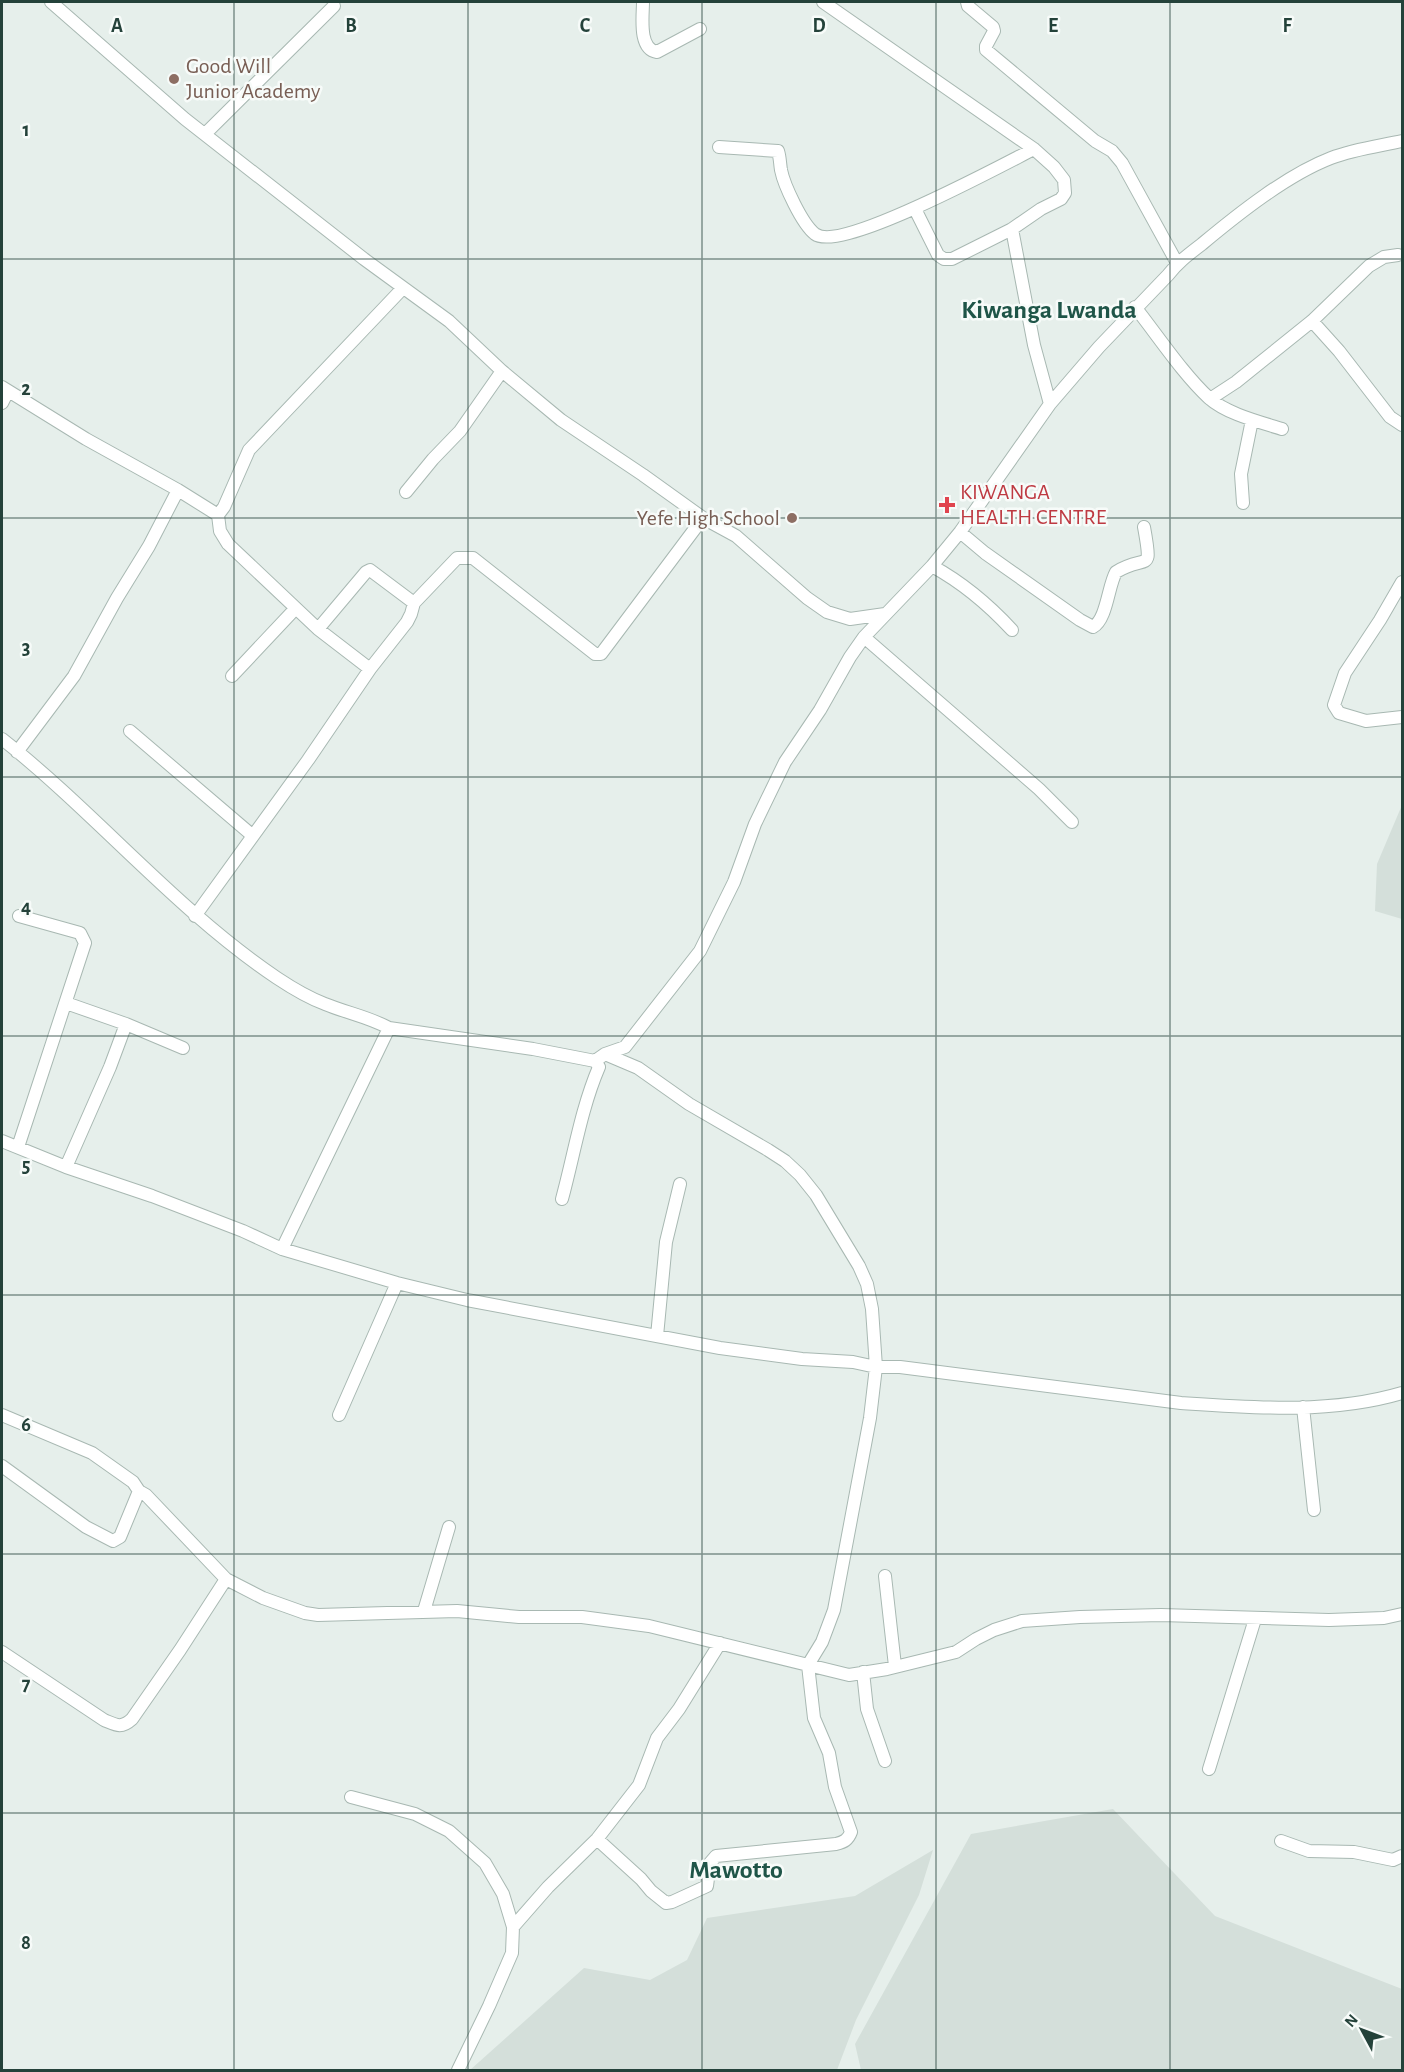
<svg xmlns="http://www.w3.org/2000/svg" width="1404" height="2072" viewBox="0 0 1404 2072" font-family="'Alegreya Sans',sans-serif">
<style>
.built{fill:#d4dfda}
.lines{fill:none;stroke-linecap:round;stroke-linejoin:round}
.street-casing{stroke:#a8b8b2;stroke-width:14}
.street{stroke:#fff;stroke-width:12}
.grid{fill:none;stroke:#24423a;stroke-width:1.5;stroke-opacity:0.55}
.education-dot{fill:#8d6e63;stroke:#f7fbf9;stroke-width:2}
.health-dot{fill:#e0444e;stroke:#f7fbf9;stroke-width:2}
.labels{text-anchor:middle;dominant-baseline:central;stroke-width:5;stroke-linejoin:round;paint-order:stroke}
.education-label{font-size:22px;fill:#785e54;stroke:#f7fbf9;text-anchor:start}
.health-label{font-size:22px;fill:#be3a42;stroke:#f7fbf9;text-anchor:start}
.quarter-label{font-size:26px;font-weight:bold;fill:#1f5548;stroke:#f7fbf9}
.grid-label{font-size:20px;text-anchor:middle;font-weight:bold;fill:#24423a;stroke:#f7fbf9;stroke-width:5;stroke-linejoin:round;paint-order:stroke}
</style>
<rect width="100%" height="100%" fill="#e6efeb"/>
<path class="built" d="M1402,805V919L1375,911L1377,864Z
M1113,1809L1215,1916L1402,1989V2070H861L855,2044L971,1834Z
M933,1850L919,1895L856,2020L837,2070H470L584,1968L650,1980L687,1960L707,1918L855,1896Z"/>
<g class="lines">
<g class="street-casing">
<path id="street" d="M51,2L185,119L364,259L449,321L502,371L561,420L643,475L703,518L736,536L807,598L827,612L850,619L885,614
M643,2C643,16 638,49 657,52L700,29
M823,2L1034,149L1054,167L1064,180L1065,193L1061,199L1041,209L1012,229L952,259H944L938,255L915,209
M967,2L968,6L993,27L994,31L986,46V50L1095,141L1112,151L1122,163L1177,263
M205,134L334,6
M719,147L778,151C780,157 780,164 781,170C784,185 802,224 815,234C841,253 1002,165 1034,149
M1012,229L1034,345L1050,404
M1135,307C1158,336 1183,374 1209,398C1227,414 1260,422 1282,429
M1312,321L1339,351L1390,417L1402,425
M2,387L86,439L178,490L218,515L224,507L249,450L403,288
M1210,399L1236,382L1312,321L1369,266L1384,257L1398,255
M2,403L8,391
M406,492L433,459L460,431L502,371
M1243,503L1241,474L1252,420
M218,515L220,531L228,544L318,629L370,669
M960,532L985,553L1080,620L1093,627C1107,619 1108,586 1116,572C1147,553 1153,576 1144,527
M932,566C963,583 988,604 1012,630
M1402,582L1380,620L1345,673L1334,705L1339,713L1366,721L1402,717
M318,629L366,572L370,570L414,603
M864,637L1039,789L1072,822
M232,676L295,609
M130,731L253,836
M2,739C97,814 176,910 277,978C292,988 309,998 325,1004C347,1013 369,1017 389,1028
M17,752L74,676L117,598L149,546L178,490
M195,916L308,760L370,669L407,622L411,614L414,603L457,558H473L595,654H601L703,518
M66,1003L126,1024L183,1048
M2,1141L66,1167L152,1196L243,1231L282,1249L397,1283L467,1300L720,1348L802,1359L853,1362L876,1367H900L1181,1403C1255,1408 1331,1414 1402,1393
M18,1147L85,943L80,933L19,916
M66,1167L110,1067L126,1024
M562,1199C574,1155 581,1109 599,1067L595,1061
M282,1249L389,1028L533,1049L595,1061L605,1054L625,1047L700,951L734,882L755,824L785,762L820,710L850,657L864,637L932,566L960,532L1050,404L1099,347L1168,275C1178,262 1189,254 1202,244C1238,214 1287,175 1331,158C1354,149 1379,146 1402,141
M657,1336L666,1242L680,1184
M1303,1407L1314,1510
M2,1415L92,1453L133,1482L139,1491L146,1495L226,1579L263,1598L305,1613L318,1615L457,1611L519,1617H582L649,1626L849,1675L887,1669L956,1652L976,1639L994,1630L1022,1621L1080,1617L1161,1615L1329,1620L1384,1618L1402,1614
M339,1415L397,1283
M2,1466L86,1527L113,1541L120,1537L139,1491
M885,1576L895,1666
M424,1611L449,1527
M2,1652L104,1720C116,1725 121,1729 132,1719L180,1650L226,1579
M863,1672L867,1709L885,1761
M1209,1769L1255,1619
M351,1797L415,1814L449,1831L485,1863L503,1894L513,1927L548,1887L597,1839L639,1785L657,1738L679,1709L720,1643
M597,1839L641,1879L651,1891L666,1903L672,1902L707,1886L710,1863L716,1856L836,1844C844,1842 848,1840 851,1832L835,1787L829,1753L814,1718L808,1665L822,1642L834,1610L870,1418L876,1367L872,1309L867,1284L859,1266L816,1195L800,1175L785,1161L768,1150L689,1104L638,1068L605,1054
M1281,1841L1309,1851L1354,1852L1393,1860L1402,1856
M458,2070L489,2006L512,1953L513,1927"/>
</g>
<use href="#street" class="street"/>
</g>
<path class="grid" d="M234,2V2070M468,2V2070M702,2V2070M936,2V2070M1170,2V2070M2,259H1402M2,518H1402M2,777H1402M2,1036H1402M2,1295H1402M2,1554H1402M2,1813H1402"/>
<g class="education-dot">
<circle cx="174" cy="79" r="6"/>
<circle cx="792" cy="518" r="6"/>
</g>
<path class="health-dot" d="M944 496h6v6h6v6h-6v6h-6v-6h-6v-6h6z"/>
<g class="labels">
<g class="education-label">
<text x="186" y="66">Good Will<tspan x="186" dy="25">Junior Academy</tspan></text>
<text x="780" y="518" text-anchor="end">Yefe High School</text>
</g>
<g class="health-label">
<text x="960" y="492">KIWANGA<tspan x="960" dy="25">HEALTH CENTRE</tspan></text>
</g>
<g class="quarter-label">
<text x="1049" y="310">Kiwanga Lwanda</text>
<text x="736" y="1870">Mawotto</text>
</g>
</g>
<g class="grid-label">
<text x="117" y="32">A</text>
<text x="351" y="32">B</text>
<text x="585" y="32">C</text>
<text x="819" y="32">D</text>
<text x="1053" y="32">E</text>
<text x="1287" y="32">F</text>
<text x="26" y="136">1</text>
<text x="26" y="395">2</text>
<text x="26" y="654">3</text>
<text x="26" y="913">4</text>
<text x="26" y="1172">5</text>
<text x="26" y="1431">6</text>
<text x="26" y="1690">7</text>
<text x="26" y="1949">8</text>
</g>
<rect width="1404" height="2072" fill="none" stroke="#24423a" stroke-width="6"/>
<g transform="translate(1362 2030) rotate(311)" stroke="#f7fbf9" stroke-width="4.5" paint-order="stroke">
<path d="M0-4.5L10 22L0 15L-10 22Z" fill="#24423a"/>
<text y="-9" font-size="16" font-weight="bold" text-anchor="middle" fill="#24423a">N</text>
</g>
</svg>
